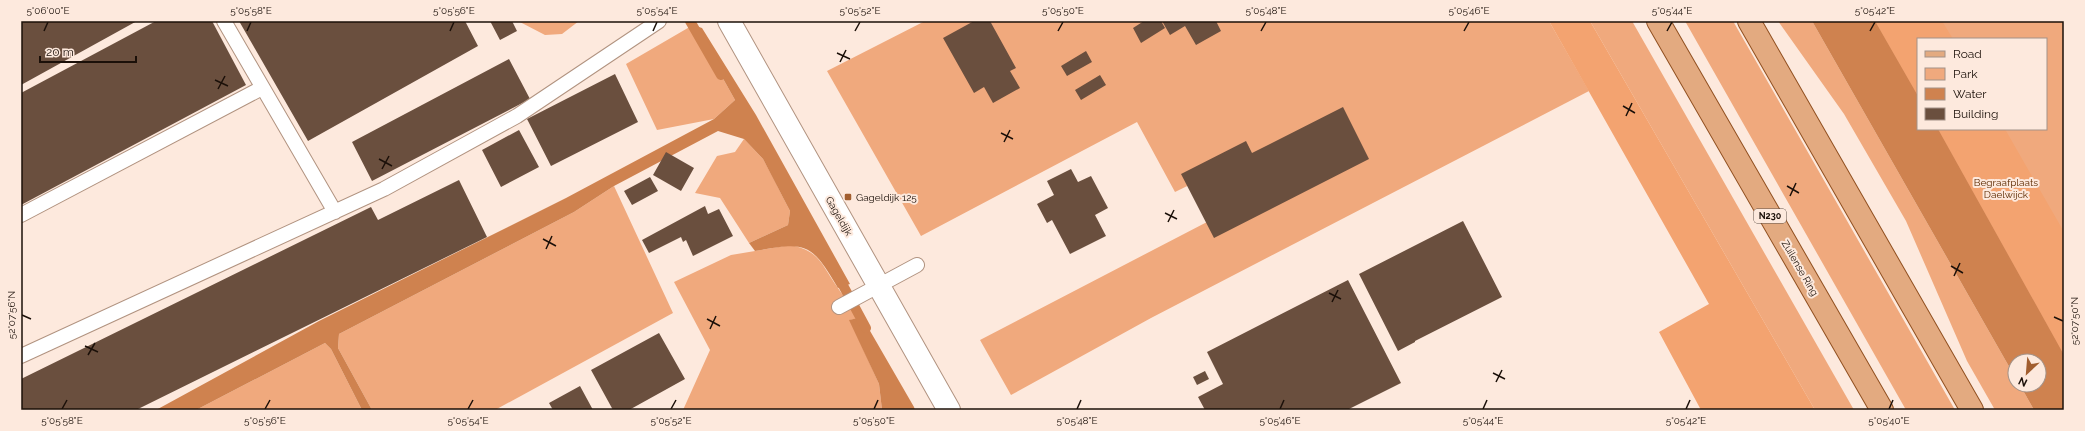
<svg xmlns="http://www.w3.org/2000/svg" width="2085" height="431" viewBox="0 0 2085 431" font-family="Raleway,sans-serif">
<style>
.green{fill:#f0a97d;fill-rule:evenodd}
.forest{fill:#f3a370}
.water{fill:#cf824f}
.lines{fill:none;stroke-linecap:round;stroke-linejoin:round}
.stream{stroke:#cf824f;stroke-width:10}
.building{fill:#6a4f3e}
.service-casing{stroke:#b19380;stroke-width:16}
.tertiary-casing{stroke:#b19380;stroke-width:24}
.primary-casing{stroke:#915020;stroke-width:24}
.service{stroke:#fff;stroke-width:14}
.tertiary{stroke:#fff;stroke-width:22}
.primary{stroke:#e3aa80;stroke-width:22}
.ticks{fill:none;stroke:#1b1009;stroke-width:1.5}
.poi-dot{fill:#a25e2f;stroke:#fde9dd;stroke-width:1.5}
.labels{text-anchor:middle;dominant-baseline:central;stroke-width:4;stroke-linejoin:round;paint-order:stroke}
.shield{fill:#fde9dd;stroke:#5f5149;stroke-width:1}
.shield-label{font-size:9px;font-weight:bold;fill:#1b1009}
.park-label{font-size:10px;fill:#5c2a01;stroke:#fde9dd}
.poi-label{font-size:10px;fill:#1b1009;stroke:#fde9dd;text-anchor:start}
.street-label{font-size:10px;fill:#1b1009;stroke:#fde9dd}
.neatline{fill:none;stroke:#1b1009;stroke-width:1.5}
.ticks-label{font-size:10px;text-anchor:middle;fill:#1b1009}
</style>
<rect width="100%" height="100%" fill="#fde9dd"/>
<path class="green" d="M518,21H579L562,34L545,35Z
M925,21H1549L1589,91L1151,318L1011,395L980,340L1328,159L1310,126L1175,192L1137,122L921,236L827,71Z
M1590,21H1632L1854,410H1815Z
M1685,21H1733L1955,410H1906Z
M1778,21H1812L2015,377V385H2020L2034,410H1995L1967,361L1906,221L1844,114Z
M1846,21H2064V410L2039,361ZM1918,39H2046V129H1918Z
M693,25L735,100L714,119L657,130L626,64Z
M744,139L763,159L770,172L790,211L788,225L749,243L720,198L695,193L717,156L735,152Z
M614,186L673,313L495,410H372L338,348L339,334L574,212Z
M790,245C821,251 821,265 838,288C844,298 854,307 862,317L850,320L879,384L882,410H683L710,350L674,282L731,255Z
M325,343L331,349L362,410H196Z"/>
<path class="forest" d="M1549,21H1590L1815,410H1701L1659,332L1709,304Z
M1875,21H1942L1953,39H1918V96Z
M1938,129H2005L2064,232V355Z"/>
<path class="water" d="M1812,21H1875L1918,96V129H1938L2064,355V410H2034L2020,385H2039V361H2015V377Z
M693,25L702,28L756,115L850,284L838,288C811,242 806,242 755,251L749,243L788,225L790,211L763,159L744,139L718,131L614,186L574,212L339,334L338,348L372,410H362L331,349L325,343L196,410H156L319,321L566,198L714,119L735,100Z
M862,317L914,407L915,410H882L879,384L849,320Z"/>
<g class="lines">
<path class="stream" d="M690,21L721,75
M838,276L866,328"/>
</g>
<path class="building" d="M21,21H137L21,85Z
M156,21H212L246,85L21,205V93Z
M239,21H465L478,46L308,141Z
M490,21H512L517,31L500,40Z
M974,21H990L1016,68L1010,71L1020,88L993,103L984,87L974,93L943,38Z
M1144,21H1161L1165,28L1141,43L1133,28Z
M1162,21H1216L1221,31L1196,45L1185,26L1170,35Z
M1086,51L1092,62L1067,76L1061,66Z
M509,59L530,99L372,181L352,142Z
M615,74L638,122L551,166L527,119Z
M1100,75L1106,85L1081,100L1075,90Z
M1343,107L1369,159L1214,238L1181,174L1246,141L1252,153Z
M519,130L539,167L501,187L482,150Z
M666,152L694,168L681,191L653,175Z
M1071,169L1078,182L1091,176L1108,208L1095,215L1106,236L1070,254L1052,220L1047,223L1037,204L1054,195L1047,181Z
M650,177L658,191L632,205L624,191Z
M459,180L487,237L136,410H21V379L371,207L378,220Z
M705,206L708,214L719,209L733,236L693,256L686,240L683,242L681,237L649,253L642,240Z
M1463,221L1502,297L1415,341V342L1398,351L1359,274Z
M1348,280L1401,383L1347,410H1205L1198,397L1223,384L1207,352Z
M659,333L685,379L629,410H613L591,370Z
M1205,371L1209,379L1197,385L1193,377Z
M580,386L593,410H553L549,403Z"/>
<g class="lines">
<g class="service-casing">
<path id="service" d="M224,21L335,212
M21,215L262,88
M839,307L917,265
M21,356L384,189L517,116L659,21"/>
</g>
<g class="tertiary-casing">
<path id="tertiary" d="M729,21L949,410"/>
</g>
<g class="primary-casing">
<path id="primary" d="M1658,21L1882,410
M1749,21L1972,410"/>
</g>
<use href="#service" class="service"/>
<use href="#tertiary" class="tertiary"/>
<use href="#primary" class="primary"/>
</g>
<path class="ticks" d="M44,31L48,22M247,31L251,22M450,31L454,22M653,31L657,22M855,31L860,22M1058,31L1063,22M1261,31L1266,22M1464,31L1469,22M1667,31L1672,22M1870,31L1875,22M837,53L850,59M840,62L846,50M215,80L228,86M218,89L225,76M1623,106L1635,113M1626,116L1632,103M1001,133L1013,139M1004,142L1010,130M379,159L392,166M382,169L389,156M1787,186L1799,193M1790,196L1796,183M1165,213L1177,219M1168,222L1174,210M543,239L556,246M546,249L552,236M1951,266L1963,273M1954,276L1960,263M1329,293L1341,299M1332,302L1338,290M22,315L31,319M2054,317L2063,321M707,319L720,326M710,329L716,316M85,346L98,352M88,355L95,343M1493,373L1505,379M1496,382L1502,370M62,409L67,400M265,409L270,400M468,409L473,400M671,409L676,400M874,409L878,400M1077,409L1081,400M1280,409L1284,400M1483,409L1487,400M1686,409L1690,400M1889,409L1893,400"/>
<rect class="poi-dot" x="844" y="193" width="8" height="8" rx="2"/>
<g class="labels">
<rect class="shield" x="1754" y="209" width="32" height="14" rx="3"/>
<g class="shield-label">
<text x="1770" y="216">N230</text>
</g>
<g class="park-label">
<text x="2006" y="182">Begraafplaats<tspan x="2006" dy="12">Daelwijck</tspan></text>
</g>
<g class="poi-label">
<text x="856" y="197">Gageldijk 125</text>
</g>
<g class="street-label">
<text transform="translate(839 216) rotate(60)">Gageldijk</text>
<text transform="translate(1800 268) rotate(60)">Zuilense Ring</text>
</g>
</g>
<rect width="2085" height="431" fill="none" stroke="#fde9dd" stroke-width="44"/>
<rect x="1917" y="38" width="130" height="92" fill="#fde9dd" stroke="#a39288"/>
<rect x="1925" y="51" width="20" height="6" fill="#e3aa80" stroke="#a39288"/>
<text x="1953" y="58" font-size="12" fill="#1b1009">Road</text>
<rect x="1925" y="68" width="20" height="12" fill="#f0a97d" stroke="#a39288"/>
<text x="1953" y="78" font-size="12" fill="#1b1009">Park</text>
<rect x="1925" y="88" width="20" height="12" fill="#cf824f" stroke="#a39288"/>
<text x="1953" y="98" font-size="12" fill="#1b1009">Water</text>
<rect x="1925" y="108" width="20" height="12" fill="#6a4f3e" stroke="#a39288"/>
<text x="1953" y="118" font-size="12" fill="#1b1009">Building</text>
<g transform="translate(2027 373) rotate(206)"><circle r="19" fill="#fde9dd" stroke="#a39288"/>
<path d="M0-3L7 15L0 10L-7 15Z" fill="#a25e2f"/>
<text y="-6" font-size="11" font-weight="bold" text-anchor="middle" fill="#1b1009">N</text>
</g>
<path d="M40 56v6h96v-6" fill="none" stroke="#1b1009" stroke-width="2"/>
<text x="46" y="56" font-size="12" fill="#1b1009" stroke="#fde9dd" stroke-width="3" paint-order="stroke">20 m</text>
<rect x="22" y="22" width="2041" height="387" class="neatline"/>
<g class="ticks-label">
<text x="48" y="14">5°06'00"E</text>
<text x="251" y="14">5°05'58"E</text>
<text x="454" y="14">5°05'56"E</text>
<text x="657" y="14">5°05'54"E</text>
<text x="860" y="14">5°05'52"E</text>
<text x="1063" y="14">5°05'50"E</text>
<text x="1266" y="14">5°05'48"E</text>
<text x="1469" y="14">5°05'46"E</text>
<text x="1672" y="14">5°05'44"E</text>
<text x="1875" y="14">5°05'42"E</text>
<text transform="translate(11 315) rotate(-90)" y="4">52°07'56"N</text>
<text transform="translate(2074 321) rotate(-90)" y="4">52°07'50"N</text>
<text x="62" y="424">5°05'58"E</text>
<text x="265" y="424">5°05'56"E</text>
<text x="468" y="424">5°05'54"E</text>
<text x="671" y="424">5°05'52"E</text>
<text x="874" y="424">5°05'50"E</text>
<text x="1077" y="424">5°05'48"E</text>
<text x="1280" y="424">5°05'46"E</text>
<text x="1483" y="424">5°05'44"E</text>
<text x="1686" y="424">5°05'42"E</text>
<text x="1889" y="424">5°05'40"E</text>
</g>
</svg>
